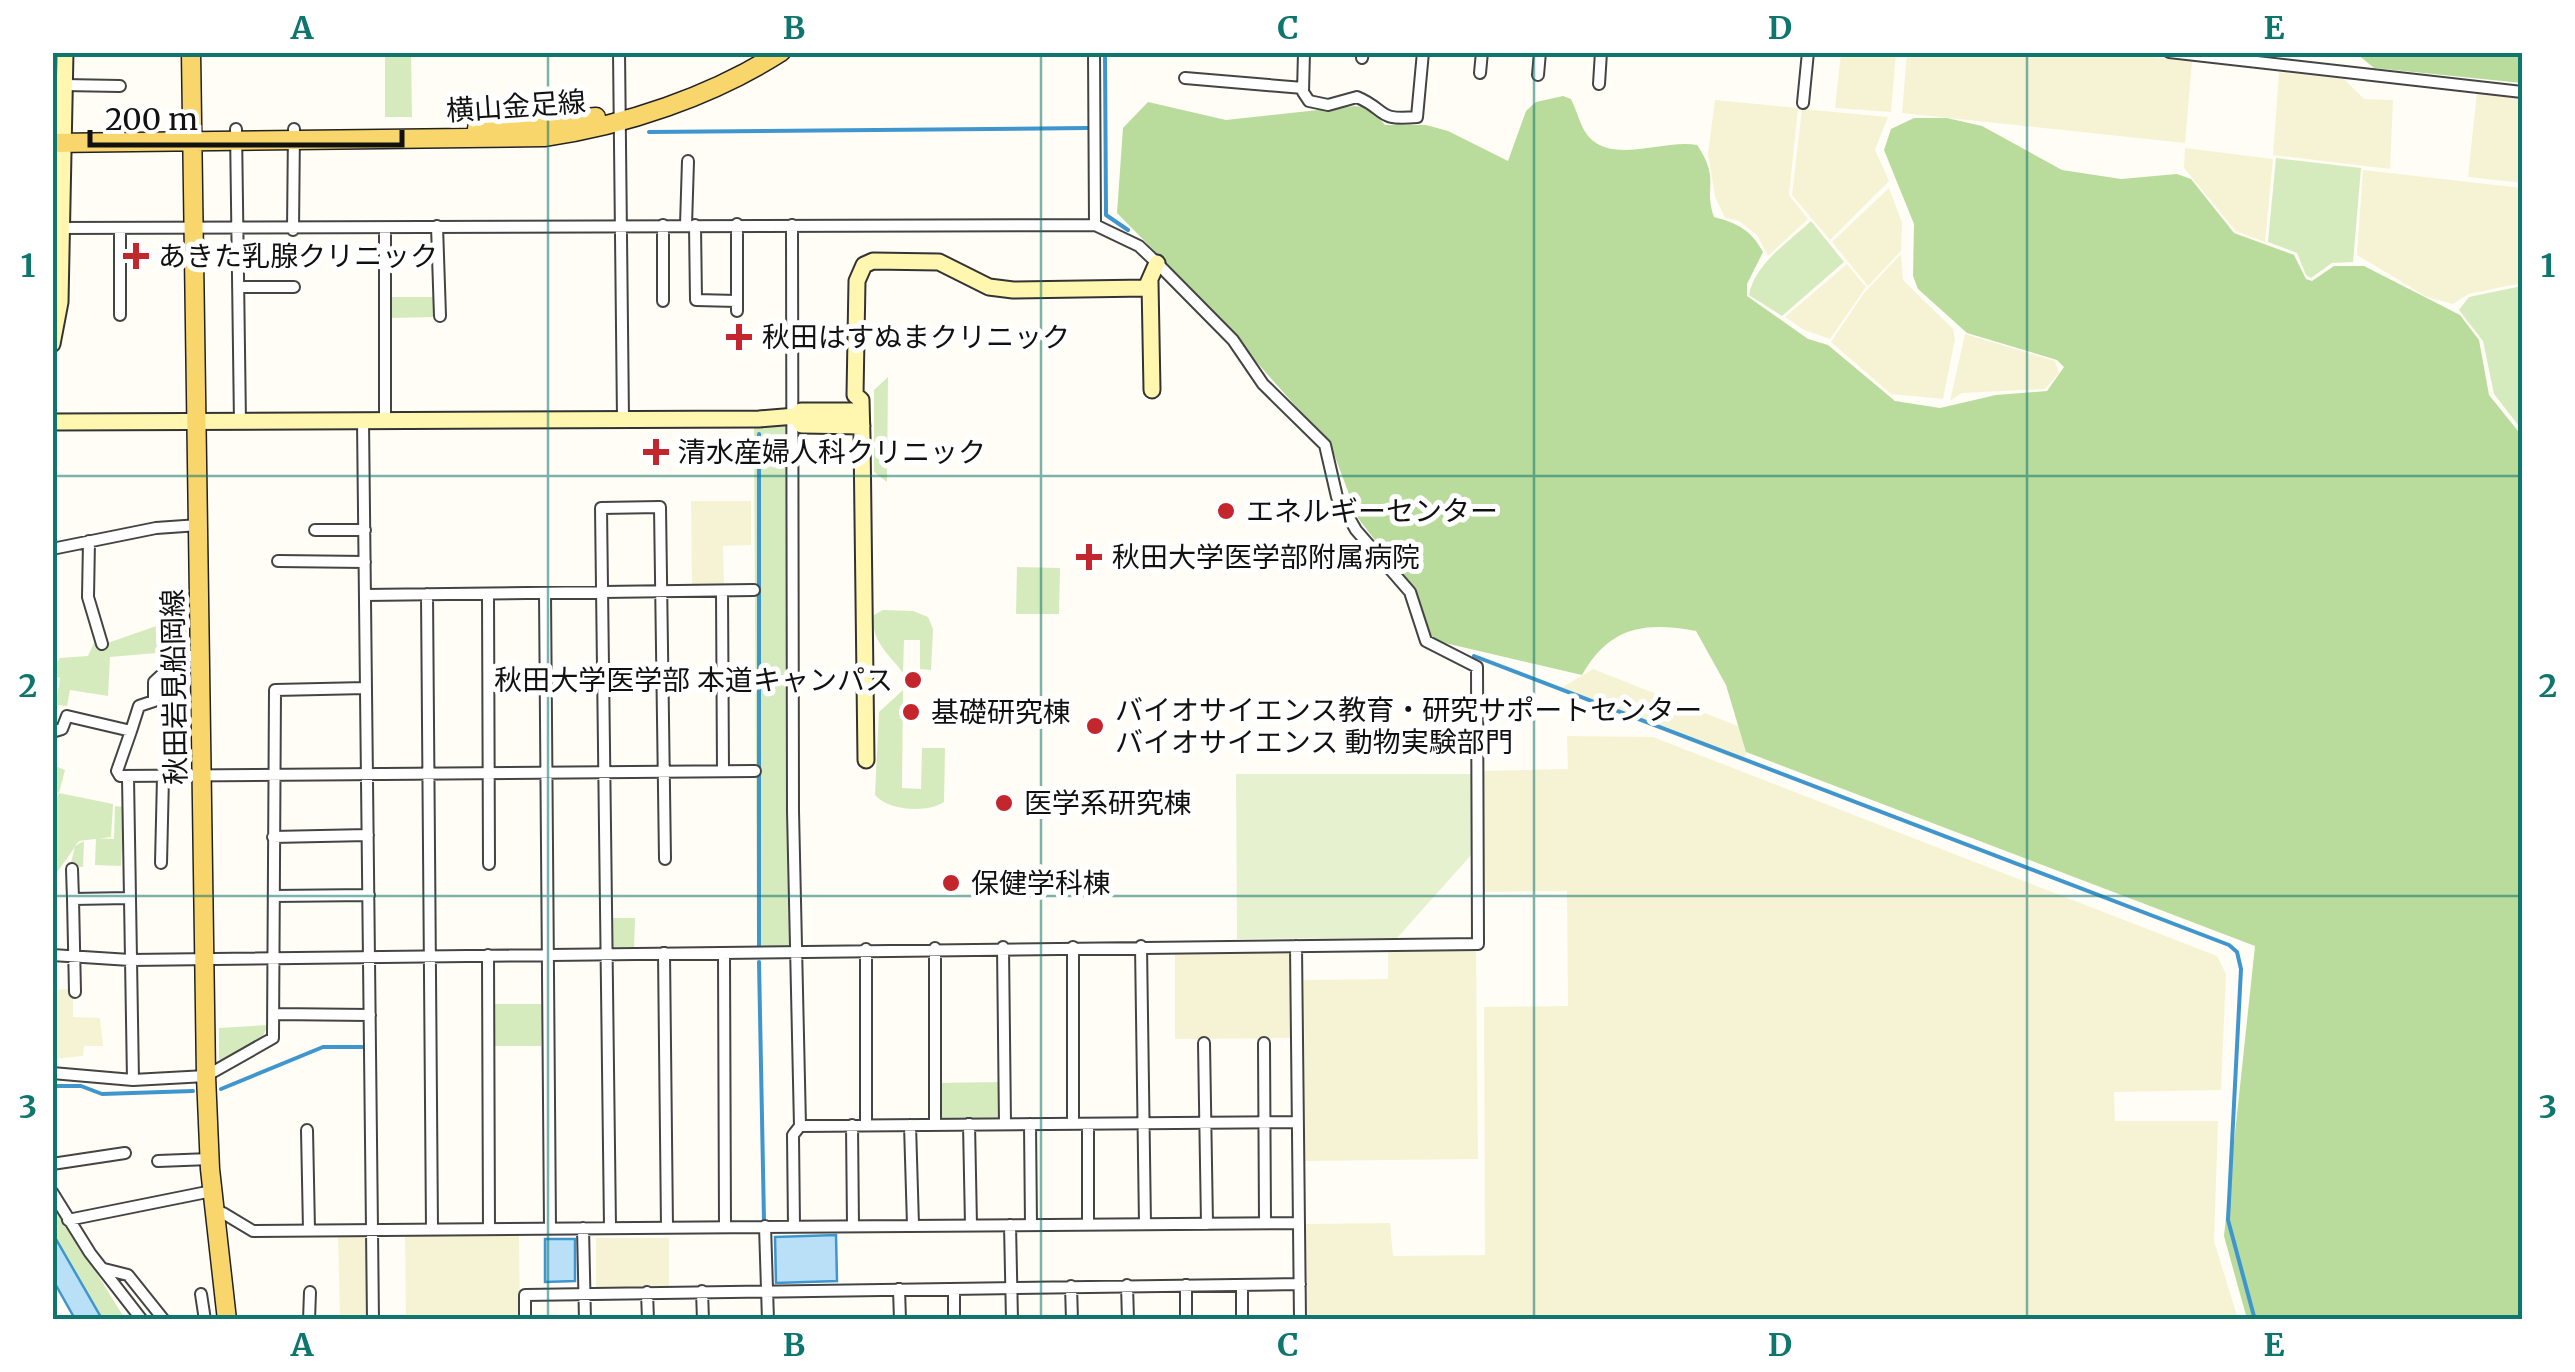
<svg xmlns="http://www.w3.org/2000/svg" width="2575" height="1372" viewBox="0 0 2575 1372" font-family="Merriweather,'Noto Sans JP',serif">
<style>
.farmland{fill:#f6f3d4}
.green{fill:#d5ebbd}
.forest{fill:#b9dc9c}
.pitch{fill:#e6f2cf}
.water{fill:#b9e0f7;stroke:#3f96cf;stroke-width:2.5}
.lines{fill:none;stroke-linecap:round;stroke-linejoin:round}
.stream{stroke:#3f96cf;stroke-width:4}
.street-casing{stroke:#444;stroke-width:14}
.secondary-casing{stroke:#333;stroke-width:19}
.primary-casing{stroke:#222;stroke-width:21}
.street{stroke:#fff;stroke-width:10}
.secondary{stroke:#fff6b0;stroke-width:15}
.primary{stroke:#f9d66b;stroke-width:18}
.grid{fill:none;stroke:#0f766e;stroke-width:2.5;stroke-opacity:0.55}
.poi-dot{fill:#c4262e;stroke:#fff;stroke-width:4}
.labels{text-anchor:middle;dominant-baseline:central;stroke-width:10;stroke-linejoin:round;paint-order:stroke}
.street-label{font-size:28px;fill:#111;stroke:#fff}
.poi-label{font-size:28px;fill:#111;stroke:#fff;text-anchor:start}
.neatline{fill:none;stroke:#0f766e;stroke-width:4}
.grid-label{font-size:32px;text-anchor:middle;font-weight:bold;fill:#0f766e}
</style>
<rect width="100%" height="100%" fill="#fffdf5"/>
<path class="farmland" d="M2111,52L2192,62L2185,143L1902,113L1907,53Z
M1841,53H1896L1891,112L1835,108Z
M2279,72L2344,79L2364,99L2393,100L2390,169L2273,155Z
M2477,92L2522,98V183L2468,177Z
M1715,100L1798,108L1789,195L1808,219L1768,256L1757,235L1739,221L1725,218L1715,196L1708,154Z
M1802,109L1888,117L1875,150L1889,181L1830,240L1792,195Z
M2185,148L2273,159L2265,242L2236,231L2184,168Z
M2363,170L2522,188V283L2468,294L2453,304L2427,297L2357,255Z
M1889,188L1902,223L1901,251L1868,286L1832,242Z
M1901,254L1903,280L1953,329L1955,339L1943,399L1891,394L1831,342L1864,293Z
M1847,264L1866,287L1830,339L1804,330L1785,317Z
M1965,334L2055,361L2059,373L2045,389L1962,393L1950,401Z
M691,501H751V545L723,546L724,586L692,587Z
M1593,669L1753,732L1743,762L1558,690Z
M1567,736L1653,737L2217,956L2226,974L2221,1090L2114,1092L2115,1121H2218L2214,1241L2238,1319H1307L1306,1224L1390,1223L1393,1256L1485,1255L1484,1007L1568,1006L1567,891L1482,892V771L1568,769Z
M1288,950L1292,955L1291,1038L1175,1039V951Z
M1388,950H1476L1478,1159L1305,1161L1304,980L1388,979Z
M73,989V1017L100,1018L103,1046H84L83,1056L53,1059V990Z
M519,1235L520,1319H406L405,1236Z
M366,1236L368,1319H340L338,1237Z
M596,1238H669V1287L596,1288Z"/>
<path class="green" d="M385,53H411L412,117H385Z
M2276,158L2361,168L2353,262L2332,263L2311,278L2306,275L2297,253L2268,242Z
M1811,221L1844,262L1782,316L1749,295C1754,264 1789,242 1811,221Z
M2522,286V430L2494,394L2483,341L2459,310L2469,297Z
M390,297H436V317L389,318Z
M888,377L887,482L874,472V390Z
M754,425L789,426L796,952H757Z
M1017,567L1060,568L1059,614H1016Z
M883,610L913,611L928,617L933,629L931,670L920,669V640H904L903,673C889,654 870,641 874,615Z
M185,616L188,650L160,668L156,653L110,657L108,696L70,690L67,706L58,705L53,722L60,678L53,676V667L60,658L88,656L96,638L99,646Z
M903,690L902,788L921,789L922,748H945L944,802C928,813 888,811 875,795L879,712Z
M53,765L65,770L59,793L113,804L111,837L79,841L75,846L84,841L83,867L70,866L75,847L53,878L52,813L59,793L53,791Z
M115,806L124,807L121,866L95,865L96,838L114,839Z
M610,918H635L634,950L616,949L610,943Z
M493,1004H542L541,1046H493Z
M268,1025L261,1040L248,1044L225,1063L219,1059V1028Z
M1004,1082L1005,1124L935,1125V1083Z
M52,1201L125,1319H102L53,1234Z"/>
<path class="forest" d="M2356,53H2522V83L2374,68Z
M1563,96L1571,99C1577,111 1580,126 1588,136C1613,165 1663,139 1697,145C1721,180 1703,187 1714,217C1737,223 1751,230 1763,252L1747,284V296L1808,339L1828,345L1895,401L1940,408L1996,395L2047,391L2064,367L2057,360L1967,333L1918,289L1913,276L1914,224L1884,150L1891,129L1914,118H1947L1982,126L2062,170L2121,179L2177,174L2191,179L2234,233L2294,255L2306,279L2312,281L2334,266H2364L2460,315L2479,340L2489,395L2522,436V1319H2247L2224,1236L2255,946L1746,752L1726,685L1696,631C1644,621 1609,627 1582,675L1432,640L1404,578L1358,518L1331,446L1190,287L1117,213L1123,128L1148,102L1226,120L1355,106L1371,109L1385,125H1426L1448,131L1508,161L1526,111L1536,102Z"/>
<path class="pitch" d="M1236,774H1475L1473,853L1397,938L1237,939Z"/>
<path class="water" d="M52,1234H53L102,1319H75L53,1280Z
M836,1235L837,1281L776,1283L775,1237Z
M545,1239H575V1281L545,1282Z"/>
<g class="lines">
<path class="stream" d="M1105,52L1106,215L1128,230
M649,132L1087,128
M759,434V952
M1474,656L2229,945L2237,952L2241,969L2228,1220L2255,1320
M759,962L764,1221
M52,1086H81L102,1094L193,1091
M221,1089L323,1047H362"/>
<g class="street-casing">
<path id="street" d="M619,52L623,418
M1094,52L1095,225
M1304,52L1303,92L1309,101L1328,105L1357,97C1388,110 1375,121 1417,117L1423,52
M2169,52L2522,92
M1362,58L1363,52
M1480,73L1482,52
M1538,75L1540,52
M1185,78L1303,88
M1599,84L1601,52
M64,85L120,86
M1803,103L1808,52
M236,129L240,423
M737,224V311
M686,225L688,161
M695,225L696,300L737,301
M792,225L793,811L800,1126L1297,1122
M437,226L440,316
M52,228L1095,225L1139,246L1157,263L1233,340L1263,384L1325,445L1337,497L1356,530L1410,592L1426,641L1477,667L1478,944L130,960L52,955
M385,229V421
M293,230L294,129
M238,287H294
M663,301V225
M120,315V231
M363,421L373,1320
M315,530H365
M89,541L88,597L102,644
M52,549L156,528L199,525
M278,561L365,562
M722,591L723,771
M545,593L550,1228
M427,594L432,1229
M488,594L489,864
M365,595L754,590
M131,731L117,771L120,776L755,771
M52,732L62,729L67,716L131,731L139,706L154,701V682L181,657L201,655
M128,777L133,1080
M273,837L368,835
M161,863L163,777
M72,869L73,899
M274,896L369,895
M1141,946L1145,1224
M1296,946L1300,1320
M1003,947L1005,1124
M866,949V1125
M664,953L667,1227
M724,953L725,1227
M488,955L489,1228
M75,992L73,899L129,898
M274,1014L370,1015
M1204,1043L1207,1224
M1264,1043L1265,1223
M52,1073L133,1080L206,1076L273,1038L275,690L366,688
M969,1124L971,1225
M1030,1124L1031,1225
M1073,1124V947
M1088,1124V1224
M852,1125L853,1226
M910,1125L913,1225
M935,1125V948
M307,1130L309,1230
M158,1161L210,1159
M52,1164L125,1153
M52,1192L90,1253L142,1320
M215,1214L223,1213L253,1231L1298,1223
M68,1220L212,1191
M1010,1225L1012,1320
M765,1226L768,1320
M794,1226L793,1135L800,1126
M610,1227L601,508L660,507L665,859
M583,1228L585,1320
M104,1269L128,1275L164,1320
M1127,1285L1128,1320
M1186,1285V1320
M1071,1286L1072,1320
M1242,1287V1320
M899,1289L900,1320
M954,1289V1320
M702,1291L703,1320
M647,1292L648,1320
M201,1294L205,1320
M309,1320L310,1292
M525,1320V1295L1300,1284"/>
</g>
<g class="secondary-casing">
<path id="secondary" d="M1150,282L1152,390
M52,344L60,302L65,52
M796,416L802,425L862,426
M52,422L759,419L796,416L801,411H861
M866,760L862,437L861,400L855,395L857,281L864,265L873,261L939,262L989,287L1013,290L1146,288L1157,263"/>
</g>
<g class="primary-casing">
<path id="primary" d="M191,52L206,1076L210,1169L227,1320
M477,128L596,117
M52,143L544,137C624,126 712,96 781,52"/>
</g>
<use href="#street" class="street"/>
<use href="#secondary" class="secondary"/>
<use href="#primary" class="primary"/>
</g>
<path class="grid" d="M548,52V1320M1041,52V1320M1534,52V1320M2027,52V1320M52,476H2522M52,896H2522"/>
<g class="poi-dot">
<path d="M131 241h10v10h10v10h-10v10h-10v-10h-10v-10h10z"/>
<path d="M734 322h10v10h10v10h-10v10h-10v-10h-10v-10h10z"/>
<path d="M651 437h10v10h10v10h-10v10h-10v-10h-10v-10h10z"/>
<circle cx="1226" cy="511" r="10"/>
<path d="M1084 542h10v10h10v10h-10v10h-10v-10h-10v-10h10z"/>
<circle cx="913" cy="680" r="10"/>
<circle cx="911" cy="712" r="10"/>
<circle cx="1095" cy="726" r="10"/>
<circle cx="1004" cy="803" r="10"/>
<circle cx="951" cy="883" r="10"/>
</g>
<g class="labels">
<g class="street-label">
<text transform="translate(516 106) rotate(-4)">横山金足線</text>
<text transform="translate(174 687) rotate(-91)">秋田岩見船岡線</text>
</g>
<g class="poi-label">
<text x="158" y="256">あきた乳腺クリニック</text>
<text x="762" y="337">秋田はすぬまクリニック</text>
<text x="678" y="452">清水産婦人科クリニック</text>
<text x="1246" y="511">エネルギーセンター</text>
<text x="1112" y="557">秋田大学医学部附属病院</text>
<text x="893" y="680" text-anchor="end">秋田大学医学部 本道キャンパス</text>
<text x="1115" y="710">バイオサイエンス教育・研究サポートセンター<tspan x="1115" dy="32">バイオサイエンス 動物実験部門</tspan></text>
<text x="931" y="712">基礎研究棟</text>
<text x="1024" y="803">医学系研究棟</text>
<text x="971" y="883">保健学科棟</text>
</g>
</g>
<rect width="2575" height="1372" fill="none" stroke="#ffffff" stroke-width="110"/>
<path d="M90 130v15h312v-15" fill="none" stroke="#111111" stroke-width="5"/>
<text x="105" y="130" font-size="30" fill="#111111" stroke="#ffffff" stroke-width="8" paint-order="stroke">200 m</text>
<rect x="55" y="55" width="2465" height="1262" class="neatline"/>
<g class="grid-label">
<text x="302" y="39">A</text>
<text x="794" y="39">B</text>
<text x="1288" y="39">C</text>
<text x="1780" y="39">D</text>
<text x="2274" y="39">E</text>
<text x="28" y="277">1</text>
<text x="2548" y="277">1</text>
<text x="28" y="697">2</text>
<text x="2548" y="697">2</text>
<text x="28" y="1118">3</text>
<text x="2548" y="1118">3</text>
<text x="302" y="1356">A</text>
<text x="794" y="1356">B</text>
<text x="1288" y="1356">C</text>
<text x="1780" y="1356">D</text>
<text x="2274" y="1356">E</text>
</g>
</svg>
